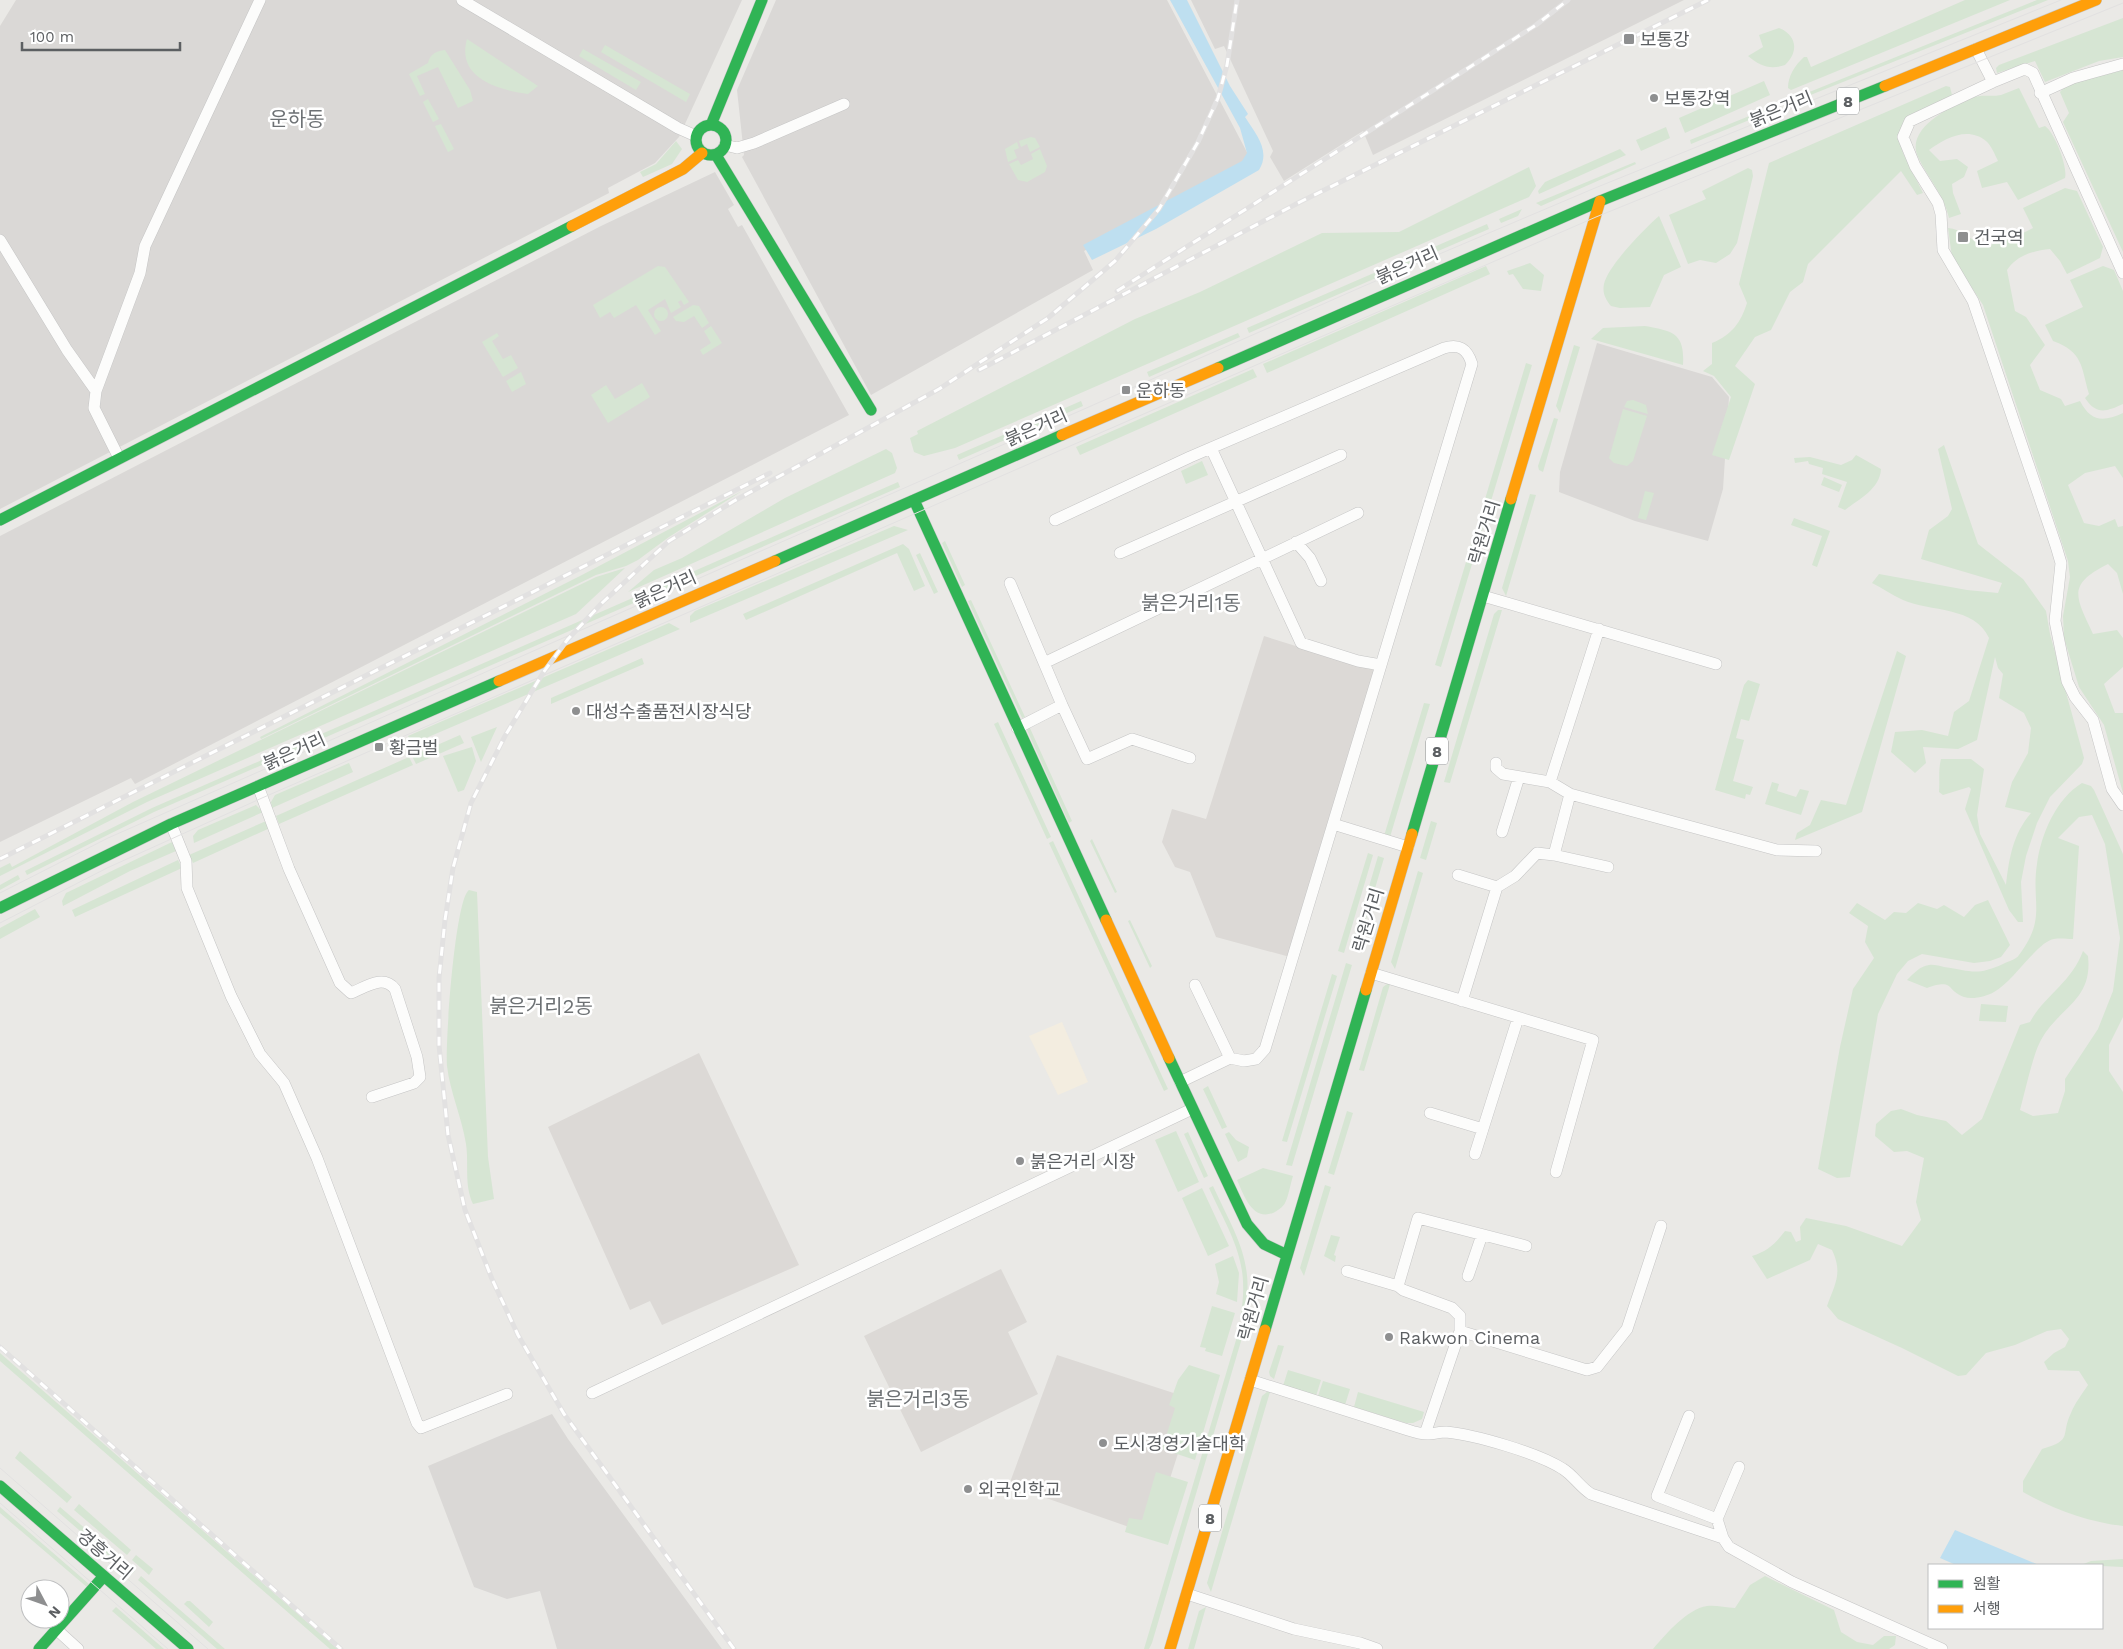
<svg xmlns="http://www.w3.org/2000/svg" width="2123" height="1649" viewBox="0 0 2123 1649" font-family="'Work Sans','Noto Sans KR',sans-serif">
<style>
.commercial{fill:#f3ede0}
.industrial{fill:#dad8d6}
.education{fill:#dcd9d6}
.green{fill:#d6e5d3}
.water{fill:#bedff0}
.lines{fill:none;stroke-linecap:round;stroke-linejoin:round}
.street-casing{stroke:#c5c5c5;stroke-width:12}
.fast-casing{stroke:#c7c7c7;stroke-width:12}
.slow-casing{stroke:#c7c7c7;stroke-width:12}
.street{stroke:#fcfcfb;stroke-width:11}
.fast{stroke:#30b455;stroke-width:11}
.slow{stroke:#ff9f0a;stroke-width:11}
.tram{stroke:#e2e1e1;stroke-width:1}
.rail-casing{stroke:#e2e1e1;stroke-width:5}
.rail{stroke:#fff;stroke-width:3;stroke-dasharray:9;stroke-linecap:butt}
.poi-dot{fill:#8e8f90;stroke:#fff;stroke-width:2}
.labels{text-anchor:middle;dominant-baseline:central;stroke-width:5;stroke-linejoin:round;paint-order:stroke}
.shield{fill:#fff;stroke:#8d8f91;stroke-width:1}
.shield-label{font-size:16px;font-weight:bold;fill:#5c5f62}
.poi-label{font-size:18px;fill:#5c5f62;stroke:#fff;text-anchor:start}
.street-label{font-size:18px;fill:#5c5f62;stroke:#fff}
.quarter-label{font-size:20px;fill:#6d7174;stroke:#fff}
</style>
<rect width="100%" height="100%" fill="#eae9e6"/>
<path class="commercial" d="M1062,1022L1088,1082L1058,1095L1029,1036Z"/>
<path class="industrial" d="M16,0H742L679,137L655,163L608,188L609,193L0,509V26Z
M776,0H1167L1250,158L1084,251L1093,270L871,395L742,157L744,155L737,90Z
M1191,0H1684L1373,155L1363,131L1284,181L1270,157L1273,151L1224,46L1215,49Z
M715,172L734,205L728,209L738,227L742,225L849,415L135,784L131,778L0,842V536L601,226Z
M1597,343L1712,377L1729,397L1723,489L1708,541L1635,521L1559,492L1560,472Z
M552,1414L568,1439L722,1649H557L540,1591L507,1599L474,1587L428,1466Z"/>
<path class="education" d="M1264,636L1376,671L1290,957L1216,937L1190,872L1175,867L1162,842L1172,809L1206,819Z
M699,1053L799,1265L662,1325L650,1301L630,1310L548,1127Z
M1001,1269L1027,1322L1008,1332L1038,1394L921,1452L864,1336Z
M1057,1355L1195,1400L1152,1535L1009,1485Z"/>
<path class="green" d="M1965,0H2010L1791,90L1788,88C1788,76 1795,65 1804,57H1807L1811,67Z
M2037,0H2048L1803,98L1797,97Z
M2123,18V57L2099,61L2045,82L2035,61L1997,73L1996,68L1999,65Z
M1779,28C1797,35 1799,52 1785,65C1770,70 1760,66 1748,56L1763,47L1759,35Z
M467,39L538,86L528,94C498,90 456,78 467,39Z
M605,45L690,94L686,102L601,52Z
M583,49L641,82L636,90L579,56Z
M445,50L470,90L473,101L458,108L438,67L417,76L425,94L420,96L409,74L428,63C430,54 436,51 445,50Z
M2123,70V252L2063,122L2069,113L2060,92L2066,85Z
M1764,81L1770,95L1685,133L1679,118Z
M1946,86L1950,87L1952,95L1899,133L1903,153L1923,193L1917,195L1901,171L1808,264L1803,282L1790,292L1771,330L1755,337L1735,366L1755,384L1729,460L1712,455L1731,397L1714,376L1703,371L1712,364V343C1732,335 1741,322 1747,303L1739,284L1769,163Z
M2019,88L2039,128L2045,126C2055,133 2068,167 2065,178L2018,200L2007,182L1982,188L1977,171L1998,161C1995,155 1991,145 1986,141C1968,126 1945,138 1929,150L1940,161L1957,159L1968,167L1964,177L1952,184L1953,193L1961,214L1949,218C1944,195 1928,178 1918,157C1905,129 1949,107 1971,98C1981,94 1991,97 2001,95C2007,93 2013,90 2019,88Z
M428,99L439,119L433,122L423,102Z
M1779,104L1776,109L1691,144L1690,140Z
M441,124L454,149L448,152L435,126Z
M1666,127L1670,138L1641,151L1636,140Z
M1031,137L1035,138L1040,147L1030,152L1027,144L1021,147L1019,141Z
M676,141L682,149L672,164L643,177L640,172L656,164Z
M1017,142L1019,148L1014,150L1017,158L1008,162L1005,149Z
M1040,149L1047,166L1045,172L1027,182L1018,180L1009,164L1018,160L1021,165L1033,159L1031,154Z
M1620,149L1626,155L1539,194L1538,191L1545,182Z
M1635,162L1636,164L1541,206L1536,203Z
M1529,167L1536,186L1529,197L955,448L924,456L914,452L910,438L918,434L917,431L1135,319L1200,292L1322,233L1399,232Z
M1748,168L1752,170L1753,176L1737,243L1730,254L1716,263L1700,260L1688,264L1669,215L1706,199L1702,191Z
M2065,188L2077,191L2103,247L2100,258L2067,274L2060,261L2050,249C2033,251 2017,255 2007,270L2015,311L2026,317L2045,345L2030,365L2040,390L2061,399L2065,406L2080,401C2091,422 2103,422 2123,413V478L2115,466L2085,473L2068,485L2084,523L2099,526L2115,519L2118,527L2123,526V594L2117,573L2108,564C2066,585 2076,597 2093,634L2117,630L2123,638V667L2104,684L2115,713H2123V793L2104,725L2079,687L2064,638L2063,616L2070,577L2068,561L1983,305L1965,277L1953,264L1948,228C1962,229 1968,239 1980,243C1997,249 2018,235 2033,228L2023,208Z
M1522,209L1518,216L1501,223L1499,219Z
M1659,216L1681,267L1664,275L1650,307L1620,308L1611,306C1606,300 1602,293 1604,284C1608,266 1644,229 1659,216Z
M1487,224L1489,229L1249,333L1247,328Z
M1530,263L1544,275L1541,291L1523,289L1513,274L1509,275L1507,271Z
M658,266L665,267L689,302L684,305L681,300L678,302L681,307L671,313L665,299L648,310L661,331L655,335L636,305L614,318L610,312L600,318L593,305Z
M1486,266L1490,274L1267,373L1263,364Z
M2103,266L2114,270L2123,291V404C2106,412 2096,415 2085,398L2089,394C2081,366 2083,352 2053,341L2045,325L2083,307L2070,280Z
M693,305L699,306L709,323L702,328L694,316L684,322L676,321L673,317Z
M654 314a7 7 0 1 1 14 0a7 7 0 1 1-14 0Z
M711,326L722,343L703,355L700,350L711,343L704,331Z
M1645,326C1673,331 1685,333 1683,365L1591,339L1603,328Z
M497,333L499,336L492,341L503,359L511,355L518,368L503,377L482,342Z
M1238,333L1240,337L1149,377L1147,372Z
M1574,345L1580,347L1560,413L1556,406Z
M1526,363L1532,365L1441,667L1435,665Z
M1253,369L1257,377L1080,455L1076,447Z
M521,372L526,384L512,392L506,381Z
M642,383L650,397L608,423L591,395L606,385L615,399Z
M1633,400L1646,405L1648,414L1624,407L1627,401Z
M1081,401L1083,406L959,460L957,455Z
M1623,409L1647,416L1633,461L1627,466L1614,463L1609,458Z
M1554,418L1558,419L1543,472L1539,470L1538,466Z
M1944,445L1978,544L2023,579L2046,611L2050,634L2084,758L2082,764L2050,797L2037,823L2026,856L2021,882L2023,922H2018L2009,910L1965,809L1971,789L1969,787L1943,795L1939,792C1940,780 1938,771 1941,759H1971L1984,769L1977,815L1980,834L2006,885C2009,858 2013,834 2031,813L2005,807L2012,782L2028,753L2031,728L2024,713L1999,698L2003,674L1998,668L1995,657L1977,740L1958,749L1923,747L1926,763L1915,773L1891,752L1895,732L1922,730L1948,736L1954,712L1969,701L1989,638C1975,606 1930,612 1903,600C1892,595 1882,588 1872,583L1879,574L1967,590L1998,593L2002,583L1921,559L1929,530L1948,516L1952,509L1938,449Z
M886,449L892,453L897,468L895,473L628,592L654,570L682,558L785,498Z
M1856,455L1881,469C1880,489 1859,499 1845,510L1838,507L1847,482L1822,474L1823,468L1809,464L1808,461L1795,463L1794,458L1810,457L1841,465L1852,460Z
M1202,461L1208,475L1186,484L1181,471Z
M1824,477L1842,485L1839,492L1821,485Z
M898,482L900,487L154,812L27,875L25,871L152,808Z
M742,491L669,537L638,560L626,566L596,575L261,739L260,737L580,576Z
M1645,491L1654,493L1646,520L1638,518Z
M1530,494L1536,495L1506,596L1502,588Z
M1794,518L1830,531L1817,567L1812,565L1822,536L1791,525Z
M894,526L908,530L690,623V616L695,611Z
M945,541L965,585L962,587L942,543Z
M903,544L909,549L925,586L914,591L897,553L746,620L743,614Z
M920,553L938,592L934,594L916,555Z
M625,568L576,614L147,802L0,876V868L10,863L12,867L133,802L596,577Z
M971,600L1025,717L1022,718L968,601Z
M1498,610H1502L1450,783L1444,782L1494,614Z
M669,623L680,629L412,744L408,736Z
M1897,651L1906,656L1862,812L1795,840L1797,833L1810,825L1821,800L1846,805Z
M642,658L644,664L551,704V698Z
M1748,680L1760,684L1749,721L1741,719L1736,738L1744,740L1733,781L1753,787L1750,795L1746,794L1745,799L1715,790L1744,685Z
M1424,703L1430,704L1390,837L1384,836Z
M998,722L1051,837L1047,839L994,724Z
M1029,726L1072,821L1069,823L1026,728Z
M497,727L481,762L471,737Z
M460,735L464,743L416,764L412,756Z
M472,747L476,761L464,790L458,792L443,756Z
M409,757L413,765L279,824L276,816Z
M349,763L353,772L272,808L271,802L275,795Z
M1772,782L1779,784L1777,791L1796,797L1800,789L1809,791L1801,815L1765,804Z
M2082,783L2091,786L2094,790L2123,854V1017L2109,1045V1071L2123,1092V1526C2089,1522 2053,1509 2023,1492V1481L2042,1449C2074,1440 2060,1435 2071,1413C2075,1403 2082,1394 2088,1385L2079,1371L2048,1370L2044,1362L2054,1353L2065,1347L2069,1339L2061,1329L2047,1331L2015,1345L1986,1353L1966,1375L1958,1376L1902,1348L1838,1319L1827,1306C1835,1284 1843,1273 1832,1250L1818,1244L1810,1260L1767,1279L1752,1256C1768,1251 1775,1244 1785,1231L1791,1232L1796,1242L1801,1240L1800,1227L1806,1218L1846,1226L1902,1246L1921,1220L1916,1202L1924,1158L1907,1151L1894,1152L1875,1136L1876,1124L1891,1111L1901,1109L1917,1115L1946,1121L1962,1135L1982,1119L2020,1025L2030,1022C2044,996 2072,982 2083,951L2088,956C2093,1001 2059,1007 2041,1040C2033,1054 2025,1092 2020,1110L2033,1116L2058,1113L2065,1091V1079L2098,1029L2113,991L2120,938L2105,844L2092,815L2079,817L2058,838L2079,846L2073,939C2067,939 2060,938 2054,939C2038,941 2013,982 1994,992C1987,996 1973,1000 1964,997C1946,991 1955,978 1927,988L1907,980C1913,974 1920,966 1929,965C1933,964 1940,966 1944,967C1971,971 1977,976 2003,964C2008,961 2016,960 2019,955C2047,918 2031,902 2037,864C2041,834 2056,799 2082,783Z
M256,805L263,812L194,843L193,836L198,830Z
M266,821L270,828L193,863L189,855Z
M1431,821L1437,823L1426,860L1420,858Z
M1092,839L1117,892L1115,893L1090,841Z
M1053,841L1168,1089L1164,1091L1049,843Z
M172,842L176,851L130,871L63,906L62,901L66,893Z
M1368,853L1373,855L1344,953L1338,951Z
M1378,856L1384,858L1366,919L1360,917Z
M178,860L182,868L75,917L72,910Z
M1418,871L1423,873L1395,969L1391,962Z
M18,875L20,879L0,890V885Z
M469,890L477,892L488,1157L494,1199L473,1204C464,1185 469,1164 466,1144C462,1118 450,1092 447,1066C445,1044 455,899 469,890Z
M1988,900L2010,945L2001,957L1990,961L1974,963L1922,954L1908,961L1897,974L1878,1014L1850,1177L1837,1178L1818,1169L1840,1047L1853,989L1874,958L1865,942L1868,926L1849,913L1857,903L1885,920L1894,912L1906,913L1918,903L1937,909L1944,905L1964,917L1975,905Z
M35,909L40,917L0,939V928Z
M1130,920L1152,966L1150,968L1128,921Z
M1346,963L1352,965L1292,1166L1286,1165Z
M1332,974L1337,976L1287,1142L1282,1141Z
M1391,981L1364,1071L1359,1070L1383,987Z
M1981,1004L2008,1006L2006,1022L1979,1021Z
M1208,1086L1227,1127L1222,1129L1203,1089Z
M1347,1111L1353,1113L1334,1175L1328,1173Z
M1176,1131L1199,1182L1178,1192L1155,1140Z
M1188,1132L1208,1176L1204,1178L1184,1134Z
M1229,1132L1236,1140L1249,1147L1247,1157L1238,1162L1225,1134Z
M1263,1168L1293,1176C1290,1185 1289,1195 1285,1203C1283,1207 1277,1211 1273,1213C1252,1221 1244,1195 1237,1180Z
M1325,1185L1331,1187L1304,1276L1300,1268Z
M1213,1186C1236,1236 1256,1262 1244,1319H1240C1251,1262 1232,1238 1209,1188Z
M1202,1188L1229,1246L1208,1256L1182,1198Z
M1331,1235L1340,1237L1334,1255L1336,1256L1335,1262L1324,1256Z
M1233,1256L1239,1273L1237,1302L1216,1294L1219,1282L1215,1264Z
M1212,1306L1235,1313L1222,1356L1205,1351L1206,1348L1200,1347Z
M1239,1330L1244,1331L1152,1643L1149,1649H1144Z
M1278,1345L1284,1346L1274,1379L1270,1376L1269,1372Z
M0,1353L338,1649H330L0,1361Z
M1189,1365L1220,1375L1195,1460L1162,1449L1175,1408L1169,1405L1178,1380Z
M1288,1370L1321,1380L1316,1396L1283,1386Z
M1323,1381L1350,1389L1345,1405L1318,1396Z
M1267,1392H1270L1211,1592L1207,1583L1262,1396Z
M1358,1392L1424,1412L1422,1419L1413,1423H1406L1354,1407Z
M20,1451L72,1497L67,1503L15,1458Z
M1156,1472L1188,1482L1168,1545L1125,1532L1129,1518L1142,1520Z
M79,1504L131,1550L127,1555L74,1510Z
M0,1507L89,1584L88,1588L0,1513Z
M60,1507L135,1571L131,1575L57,1511Z
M136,1555L153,1569L149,1575L132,1560Z
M2123,1559V1567L2081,1565L2091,1561Z
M141,1576L225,1649H217L138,1580Z
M1765,1576L1834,1610L1841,1632L1857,1642L1873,1645L1884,1636H1896L1895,1645L1889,1649H1653C1666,1634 1687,1609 1707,1606C1716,1605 1726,1608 1735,1608L1750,1585Z
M187,1601H190L213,1622L209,1627L184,1604Z
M116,1607L164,1649H156L112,1611Z
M1206,1607L1194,1649H1188L1199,1611Z"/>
<path class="water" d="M1170,0H1187L1230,86L1248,114L1245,117C1256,134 1271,151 1259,170L1156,229L1092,260L1083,245L1242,161L1247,153L1240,128Z
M1955,1530L2039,1565H1956L1940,1558Z"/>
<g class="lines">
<g class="street-casing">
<path id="street" d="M462,0L678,128L696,136
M1976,49L1993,82L2025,69L2033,73L2123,273
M1993,82L1910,121L1903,137L1915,166L1938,203L1941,214L1943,250L1973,301L2056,546L2061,563L2055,621L2067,681L2075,697L2093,720L2112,789L2123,805
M2040,93L2073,78L2123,64
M725,145L737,148L754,143L844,104
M0,240L67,350L96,391
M1211,448L1301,643L1358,661L1381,665
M119,458L94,408L96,391L140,273L145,246L260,0
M1055,520L1190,457L1444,348C1459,344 1467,348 1472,364L1265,1049L1256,1059L1244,1061L1230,1058L1180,1082
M1296,542L1310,558L1321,581
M1120,553L1341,455
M1010,583L1062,705L1017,728
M1483,596L1716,664
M1044,663L1358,513
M1062,705L1087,759L1132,739L1190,758
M1496,763V768L1503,774L1550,782L1570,794L1777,850L1816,851
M1550,782L1599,629
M258,786L289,869L340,983L351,993C366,987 383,974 395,989L417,1057L420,1077L414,1083L372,1097
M171,824L186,861L187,888L231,996L260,1054L284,1083L317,1158L417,1423L421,1428L507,1394
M1333,824L1408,847
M1502,832L1519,777
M1554,855L1570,794
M1458,875L1497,887L1515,876L1537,853L1554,855L1608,867
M1371,973L1593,1040L1556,1172
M1195,985L1230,1058
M1462,1001L1497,887
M1430,1113L1483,1129
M1475,1154L1518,1018
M1347,1271L1398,1286L1403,1290L1452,1308L1460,1316V1331
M1468,1276L1482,1235
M1398,1286L1418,1218L1526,1246
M1250,1380L1408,1430C1414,1432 1421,1434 1427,1434C1433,1434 1440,1432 1446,1432C1476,1435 1538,1453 1563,1469C1573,1475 1580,1487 1591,1494L1723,1538
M592,1393L1192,1109
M1689,1416L1657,1496L1717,1519
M1425,1434L1460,1331L1587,1370L1597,1367L1627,1329L1661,1226
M1739,1467L1717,1519L1723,1538L1729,1547L1792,1582L1942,1649
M1187,1594L1294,1629L1360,1643L1377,1649
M56,1629L78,1649"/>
</g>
<g class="fast-casing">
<path id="fast" d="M696 140a15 15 0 1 1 30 0a15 15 0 1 1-30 0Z
M711,125L762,0
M716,155L871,410
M1600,201L1885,86
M1218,368L1600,201
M914,500L1106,920
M0,520L572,226
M775,561L1062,435
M1412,834L1511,499
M0,908L171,824L499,681
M1169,1058L1247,1224L1264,1244L1287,1255
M1265,1330L1366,990
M0,1486L188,1649
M39,1649L104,1576"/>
</g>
<g class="slow-casing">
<path id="slow" d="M1885,86L2096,0
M572,226L683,169L702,153
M1062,435L1218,368
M1511,499L1600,201
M499,681L775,561
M1106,920L1169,1058
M1366,990L1412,834
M1170,1649L1265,1330"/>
</g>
<use href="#street" class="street"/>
<use href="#fast" class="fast"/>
<use href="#slow" class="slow"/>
<path class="tram" d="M0,893L108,838L1364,286L1595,188L2061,0
M0,923L107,868L262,798L1596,217L2123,3
M0,1468L208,1649
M0,1503L168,1649"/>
<g class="rail-casing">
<path id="rail" d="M1117,291L1536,25L1568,0
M979,370L1300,202L1708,0
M0,859L770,473
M0,1347L341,1649
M734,1649L564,1414L518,1335L492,1279L465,1210L448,1135L439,1045V978L445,920L453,868L471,803L505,736L543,673L568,639L602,603L669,541L734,501L939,389L1048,318L1115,261L1159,209L1198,142L1218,98L1227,65L1237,0"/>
</g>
<use href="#rail" class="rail"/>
</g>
<g class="poi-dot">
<rect x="1623" y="33" width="12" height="12" rx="2.5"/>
<circle cx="1654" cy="98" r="5"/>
<rect x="1957" y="231" width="12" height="12" rx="2.5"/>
<rect x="1121" y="385" width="10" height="10" rx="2.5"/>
<circle cx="576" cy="711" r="5"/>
<rect x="374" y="742" width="10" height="10" rx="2.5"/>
<circle cx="1020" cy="1161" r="5"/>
<circle cx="1389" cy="1337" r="5"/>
<circle cx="1103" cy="1443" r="5"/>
<circle cx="968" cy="1489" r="5"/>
</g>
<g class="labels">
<g class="shield">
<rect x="1837" y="87.5" width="22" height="27" rx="4"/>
<rect x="1426" y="737.5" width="22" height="27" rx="4"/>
<rect x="1199" y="1504.5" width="22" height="27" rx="4"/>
</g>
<g class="shield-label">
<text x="1848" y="101">8</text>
<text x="1437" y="751">8</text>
<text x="1210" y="1518">8</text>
</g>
<g class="poi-label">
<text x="1640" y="39">보통강</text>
<text x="1664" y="98">보통강역</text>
<text x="1974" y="237">건국역</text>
<text x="1136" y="390">운하동</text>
<text x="586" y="711">대성수출품전시장식당</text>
<text x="389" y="747">황금벌</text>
<text x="1030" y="1161">붉은거리 시장</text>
<text x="1399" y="1337">Rakwon Cinema</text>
<text x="1113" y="1443">도시경영기술대학</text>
<text x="978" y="1489">외국인학교</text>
</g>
<g class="street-label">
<text transform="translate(1781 109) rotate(-22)">붉은거리</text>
<text transform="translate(1407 265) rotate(-24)">붉은거리</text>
<text transform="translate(1036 427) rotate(-24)">붉은거리</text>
<text transform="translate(1484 532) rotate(-73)">락원거리</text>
<text transform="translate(665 589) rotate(-24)">붉은거리</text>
<text transform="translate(294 751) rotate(-24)">붉은거리</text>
<text transform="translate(1368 920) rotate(-73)">락원거리</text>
<text transform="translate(1253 1308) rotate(-74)">락원거리</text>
<text transform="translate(105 1554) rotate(41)">경흥거리</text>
</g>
<g class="quarter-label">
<text x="297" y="119">운하동</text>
<text x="1191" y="603">붉은거리1동</text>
<text x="541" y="1006">붉은거리2동</text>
<text x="918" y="1399">붉은거리3동</text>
</g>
</g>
<rect x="1928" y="1564" width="175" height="65" fill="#ffffff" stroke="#bebfc0"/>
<rect x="1938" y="1580" width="25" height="8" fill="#30b455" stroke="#bebfc0"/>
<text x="1973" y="1589" font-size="15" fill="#5c5f62">원활</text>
<rect x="1938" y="1605" width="25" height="8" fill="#ff9f0a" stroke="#bebfc0"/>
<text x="1973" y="1614" font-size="15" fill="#5c5f62">서행</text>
<g transform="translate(45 1604) rotate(131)"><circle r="24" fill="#ffffff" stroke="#bebfc0"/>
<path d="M0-4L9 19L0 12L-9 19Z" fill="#8e8f90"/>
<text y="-8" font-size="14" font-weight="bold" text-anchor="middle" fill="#5c5f62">N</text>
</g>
<path d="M22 42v8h158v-8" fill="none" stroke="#5c5f62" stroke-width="2.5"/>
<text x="30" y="42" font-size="15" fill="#5c5f62" stroke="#ffffff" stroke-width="4" paint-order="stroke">100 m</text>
</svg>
